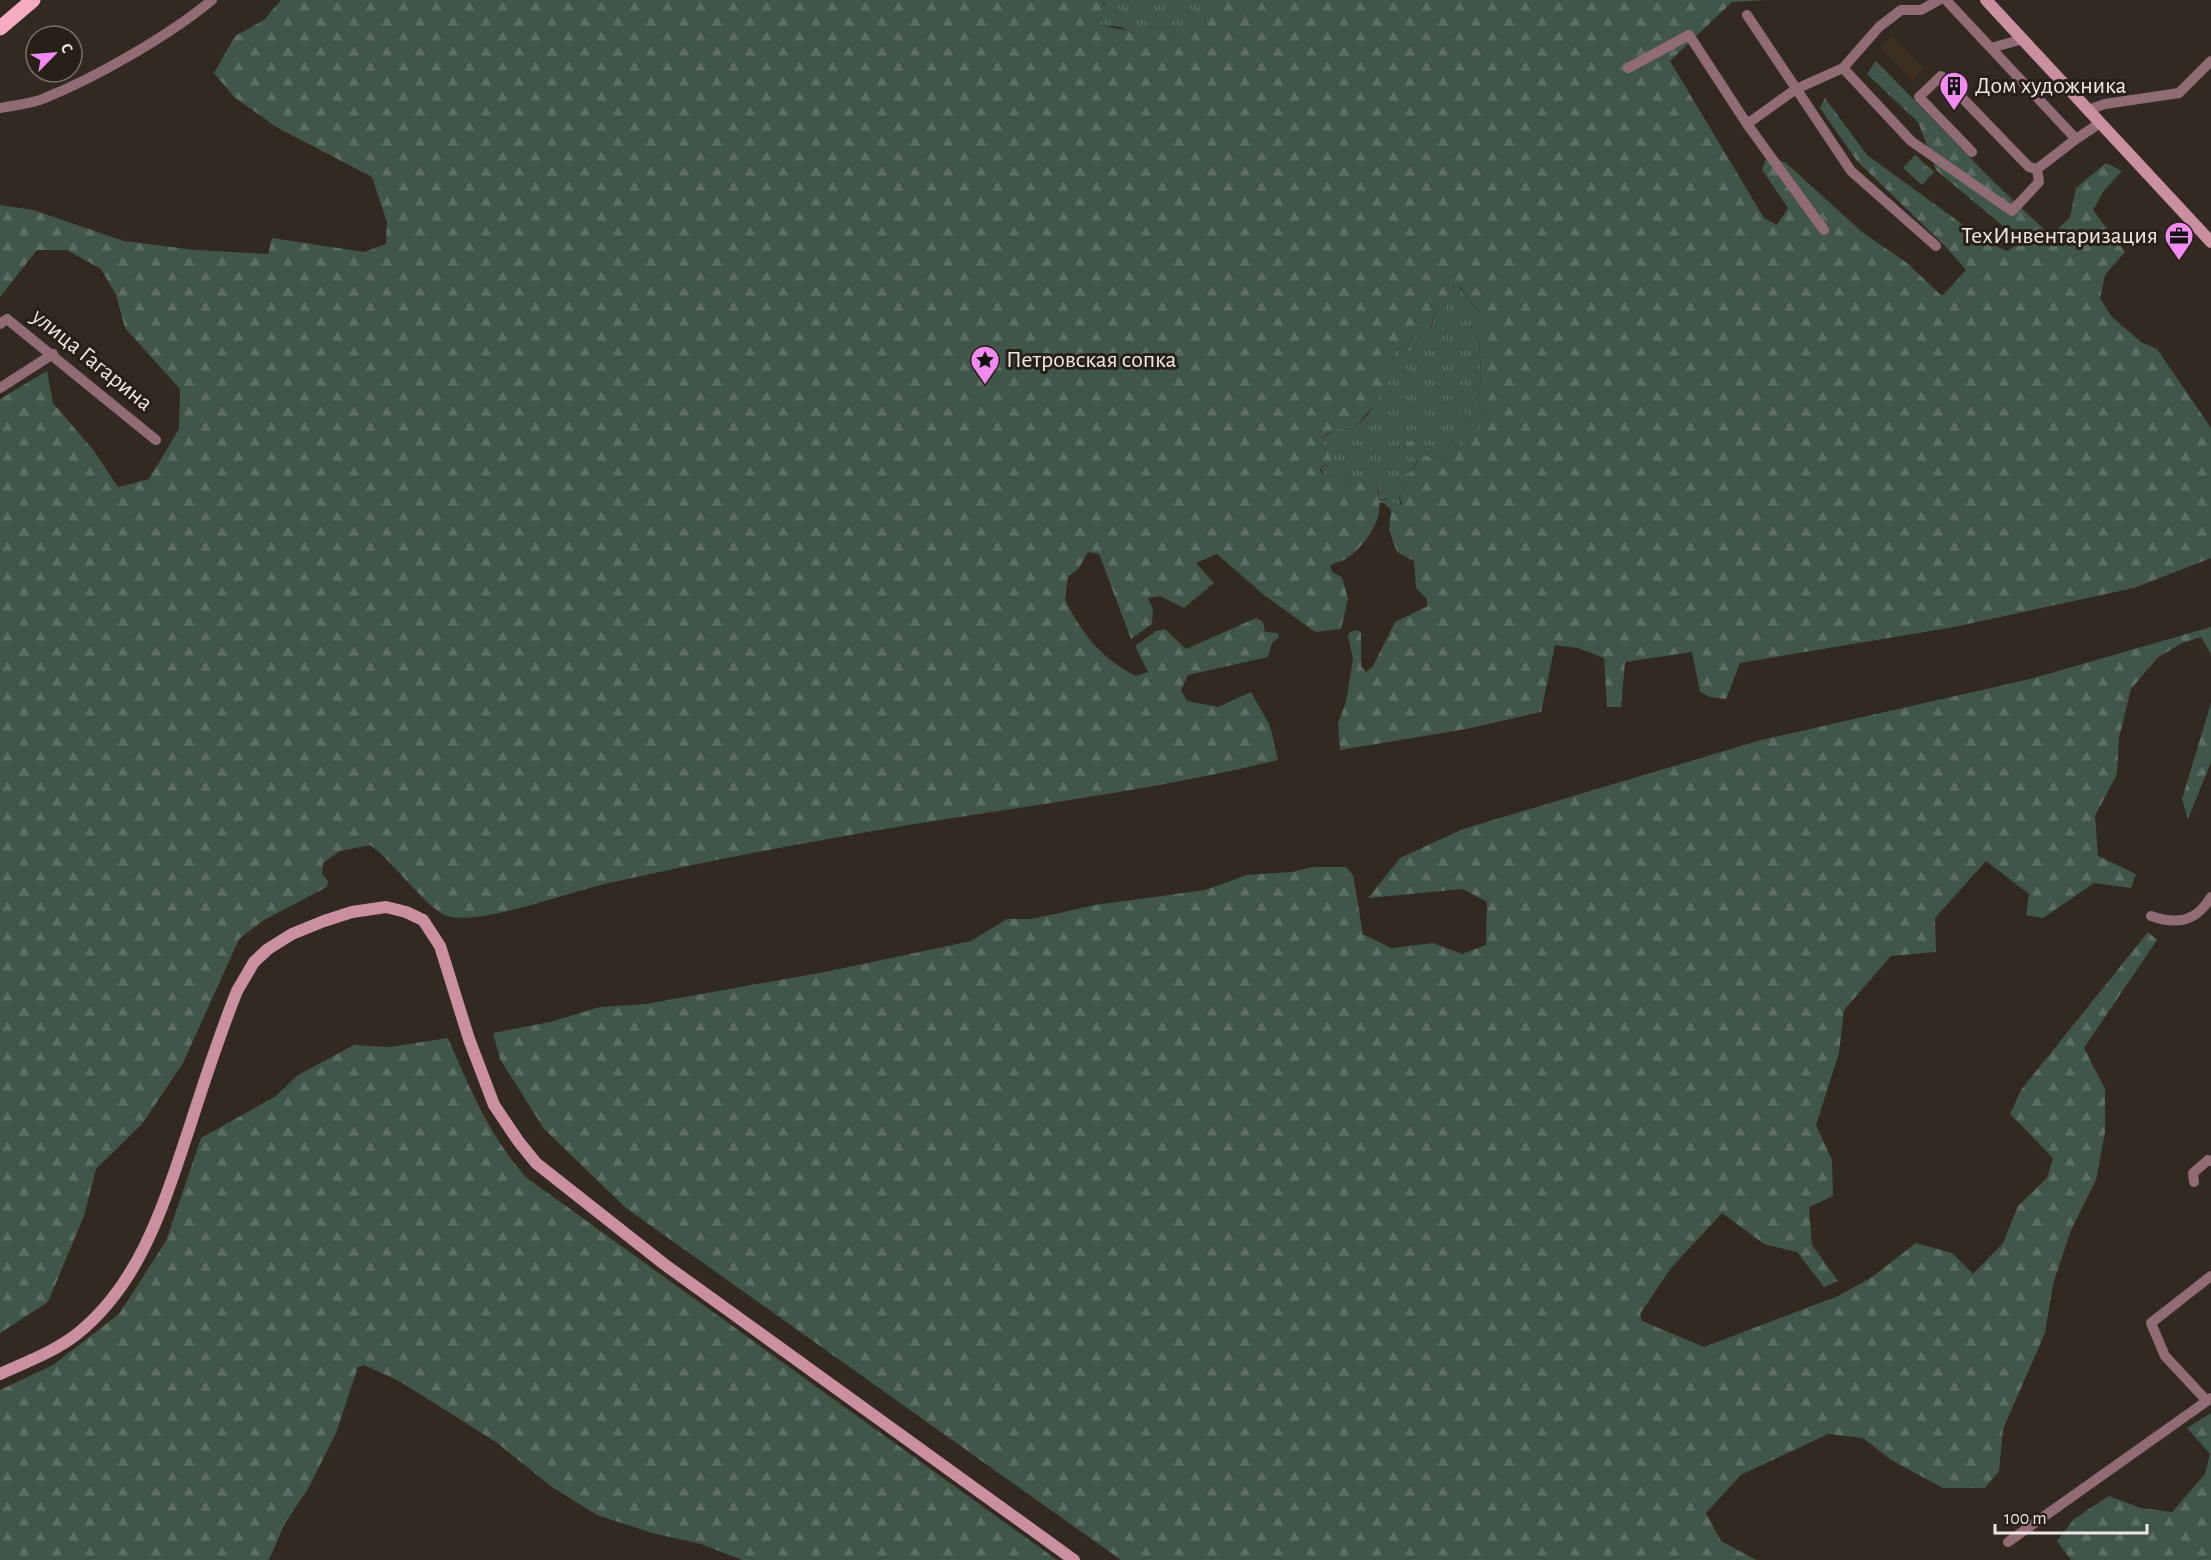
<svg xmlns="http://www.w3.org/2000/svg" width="2211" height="1560" viewBox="0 0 2211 1560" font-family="'Alegreya Sans',sans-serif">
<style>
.education{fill:#3e2f23}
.grass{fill:url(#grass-tufts)}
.forest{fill:url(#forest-firs);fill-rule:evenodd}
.park{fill:url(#park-crowns)}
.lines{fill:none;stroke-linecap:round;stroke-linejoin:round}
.street{stroke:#916c75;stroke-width:10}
.secondary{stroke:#cb90a0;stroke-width:12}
.primary{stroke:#f7abc0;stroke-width:15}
.labels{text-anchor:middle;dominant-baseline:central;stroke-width:6;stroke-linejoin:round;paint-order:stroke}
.poi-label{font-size:24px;fill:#eee8e2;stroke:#282017;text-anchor:start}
.street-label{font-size:24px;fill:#eee8e2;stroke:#282017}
</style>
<defs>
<pattern id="grass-tufts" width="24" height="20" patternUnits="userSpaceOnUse" patternTransform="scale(1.5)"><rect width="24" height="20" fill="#405649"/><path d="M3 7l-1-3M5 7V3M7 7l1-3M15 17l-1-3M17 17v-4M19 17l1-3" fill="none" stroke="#5c6e63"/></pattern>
<pattern id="forest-firs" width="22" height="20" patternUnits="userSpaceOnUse" patternTransform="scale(1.5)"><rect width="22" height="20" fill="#405649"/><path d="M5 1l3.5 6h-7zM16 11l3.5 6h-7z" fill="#5c6e63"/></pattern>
<pattern id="park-crowns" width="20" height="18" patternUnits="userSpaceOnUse" patternTransform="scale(1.5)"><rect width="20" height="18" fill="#405649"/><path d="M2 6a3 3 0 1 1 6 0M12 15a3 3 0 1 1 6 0" fill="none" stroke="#5c6e63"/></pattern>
</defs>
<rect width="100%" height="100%" fill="#322920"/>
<path class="education" d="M1892,36L1924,69L1913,81L1880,47Z"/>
<path class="grass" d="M1102,0H1206L1204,27L1192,26L1191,48L1183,47L1164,27L1133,33L1120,27L1102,25L1100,22L1105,4Z
M1235,0H1262L1250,22L1241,3Z
M1455,285L1461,289L1483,319L1479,334L1481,380L1478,409L1484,421L1483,428L1479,429L1464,411L1460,416L1467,427L1465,447L1457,450L1452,441L1448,444L1449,452L1442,457L1426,456L1415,440L1404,446L1406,452L1416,459C1417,466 1412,471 1406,474V487L1399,495L1401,506L1386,499L1378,500L1379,487L1325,475L1320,467L1331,465L1334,460L1321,443L1322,439L1334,429H1354L1368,414L1382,391L1395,351L1401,348L1410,351L1414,349L1415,324L1421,322L1432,327L1434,314L1446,309L1445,299Z"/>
<path class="forest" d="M281,0H1102L1105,7L1100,21L1102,25C1128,32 1138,32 1164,27L1183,46L1191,48L1192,25L1204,27L1206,0H1235L1241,3L1250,22L1262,0H1768L1732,2L1670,61L1764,218L1777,225L1788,208L1762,170L1767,156L1786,163L1862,232L1907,263L1942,296L1966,270L1945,246L1857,161L1820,108L1825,98L1867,155L1984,240L2007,251L2022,242L1936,170L1918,122L1867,74L1876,61L1993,181L2051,236L2070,217L2076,188L2106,163L2122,171L2103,192L2093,210L2125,252L2105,275L2100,298L2112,317L2141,342L2157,349L2211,428V558L2134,588L1954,627L1740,663L1726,699L1710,697L1700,692L1692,652L1625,662L1621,707H1607L1604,658L1578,648L1555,645L1541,712L1466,729L1340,750L1338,723L1346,702L1353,659L1348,636L1350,632L1358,630L1361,633V666L1366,672L1373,666L1395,622L1428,606L1426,598L1416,588L1414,561L1397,552L1389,530L1391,510L1384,503H1379C1383,521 1362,549 1347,558C1342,562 1335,562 1330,566L1333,573L1342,577L1348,599L1341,629L1315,632L1264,595L1217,554L1196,563L1214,583L1184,608L1160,596L1148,598L1153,610L1152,624L1131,639L1099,554L1088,552L1079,568L1068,577L1065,600C1082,634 1102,659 1136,676L1148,672L1135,646L1156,631L1165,629L1186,649L1256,618L1263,622L1265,632L1278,633L1279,637L1272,643L1268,657L1188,675L1181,690L1187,701L1218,707L1251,692L1270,726L1278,760C1172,786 1062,801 953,818C837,836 720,858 605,884C569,892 479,926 447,916C428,910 392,860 370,845L340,851L323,863L322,874L328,881L327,887L264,920L239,939L183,1063L142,1124L96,1169L84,1216L48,1302L0,1333V399L47,371L53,403L94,451L118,487L149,479L179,429L180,389L125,328L116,295L101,269L67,250H37L0,297V205L33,210L124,241L195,250L268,254L272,238L364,252L386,244L387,222L372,177L278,128L234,97L214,73L235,36L264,20ZM1454,285L1461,288L1483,319L1479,334L1481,380L1478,409L1484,421L1483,428L1479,429L1467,412H1462L1460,416L1467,427L1465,447L1457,450L1451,440L1448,443L1449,452L1442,457L1426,456L1415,440L1406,442L1405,451L1416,459C1418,467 1412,471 1406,474V487L1399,495L1402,504L1400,506L1389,500H1378V486L1325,475L1320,470L1321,466L1331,465L1334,459L1321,443C1325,428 1342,428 1354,429C1366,414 1379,401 1387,382C1391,371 1390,354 1400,348L1410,351L1415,348L1416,324L1421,322L1431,327L1434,314L1446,309L1445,299L1451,295Z
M2211,627V654L2201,637L2182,643L2157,658L2131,689L2119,738L2117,774L2095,816L2098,856L2136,874L2131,888L2094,883L2043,918L2026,915L2029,894L1986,861L1935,918L1936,952L1891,956L1844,1010L1839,1053L1816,1125L1832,1160L1833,1196L1809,1207L1812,1245L1838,1281L1824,1287L1797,1252L1764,1244L1722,1213L1671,1268L1640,1314L1642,1321L1704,1347L1838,1296L1872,1277L1916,1243L1952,1253L1973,1274L2003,1243L2018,1206L2047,1178L2053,1158L2010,1114L2021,1090L2148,932L2157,940L2084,1048L2105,1089V1132L2096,1180L2071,1230L2053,1284L2045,1333L2003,1429L1999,1471L1985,1488H1943L1891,1460L1863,1438L1828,1434L1741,1475L1706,1513L1721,1541L1756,1560H1121L626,1208L544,1129L500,1059L493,1033L550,1022L600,1007L646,1004L830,971L971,941L1007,919H1032L1095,905L1205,890L1247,875L1292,872L1313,867H1346L1353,875L1363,934L1391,948L1433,943L1462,954L1486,945L1487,902L1463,889L1368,898L1400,858L1463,829L1761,740L2030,679Z
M2211,703V762L2188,819L2182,799Z
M448,1038C470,1088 489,1137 527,1178L1057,1560H742L701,1544L652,1533L597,1515L552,1487L496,1442L399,1381L364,1365L358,1367L336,1433L308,1489L285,1523L269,1560H0V1390L53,1365L119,1314L166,1241L201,1138L276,1096L298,1075L354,1045L389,1047Z
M2211,1413V1560H2071L2057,1541L2074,1519L2109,1496L2141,1508L2172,1512L2205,1474L2210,1454L2187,1428Z"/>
<path class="park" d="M1915,155L1934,172L1922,185L1903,168Z"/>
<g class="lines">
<path class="street" d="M1946,0L2076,139L2100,123
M1747,15L1851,171L1936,246
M1991,48L2023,39
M1628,68L1689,35L1747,124L1824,230
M1843,68L1911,141L2012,211L2039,182L2037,169L2076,139
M0,108C15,105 32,104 45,98C97,77 170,35 212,0
M2088,110L2105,104L2179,93L2211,61
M1747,124L1796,89L1843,68L1879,27L1901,10H1921L1939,0
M1972,152L1919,97L1941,76L2029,167L2037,169
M0,324L7,319L156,440
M0,388L53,354
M2151,916C2177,925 2196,922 2211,897
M2194,1182L2193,1173L2208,1160L2211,1161
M2207,1401L2165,1356L2151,1323L2211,1276
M2008,1542L2211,1398"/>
<path class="secondary" d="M1986,0L2211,242
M0,1374C26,1362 54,1352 77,1334C141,1283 164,1203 189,1129C204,1082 219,1036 237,991L254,962L268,949L292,934L324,921L352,912L386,907L406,912L423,920L440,946L469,1039L494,1105L519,1142L536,1163L664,1264L1074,1560"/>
<path class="primary" d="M0,28L33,0"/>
</g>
<defs>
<g id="building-pin" transform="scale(1.5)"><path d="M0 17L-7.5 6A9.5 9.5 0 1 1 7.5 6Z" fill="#f38af2" stroke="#282017"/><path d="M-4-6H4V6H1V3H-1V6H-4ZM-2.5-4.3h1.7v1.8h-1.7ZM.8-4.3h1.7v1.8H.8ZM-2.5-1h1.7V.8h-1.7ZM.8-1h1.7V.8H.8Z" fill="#111"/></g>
<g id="office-pin" transform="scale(1.5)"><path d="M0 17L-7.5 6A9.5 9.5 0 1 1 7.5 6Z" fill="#f38af2" stroke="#282017"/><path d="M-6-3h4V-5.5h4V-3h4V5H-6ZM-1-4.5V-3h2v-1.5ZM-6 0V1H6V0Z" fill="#111"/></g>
<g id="sight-pin" transform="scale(1.5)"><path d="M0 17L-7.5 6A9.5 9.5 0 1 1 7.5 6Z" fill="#f38af2" stroke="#282017"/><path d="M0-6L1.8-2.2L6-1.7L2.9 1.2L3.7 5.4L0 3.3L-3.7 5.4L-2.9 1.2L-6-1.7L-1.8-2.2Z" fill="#111"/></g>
</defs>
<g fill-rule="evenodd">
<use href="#building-pin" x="1954" y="86"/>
<use href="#office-pin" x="2179" y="236"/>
<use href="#sight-pin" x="985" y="360"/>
</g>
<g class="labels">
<g class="poi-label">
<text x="1975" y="86">Дом художника</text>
<text x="2158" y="236" text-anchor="end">ТехИнвентаризация</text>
<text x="1006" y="360">Петровская сопка</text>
</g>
<g class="street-label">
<text transform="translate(92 360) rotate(39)">улица Гагарина</text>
</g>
</g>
<g transform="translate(54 54) rotate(65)"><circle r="28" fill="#282017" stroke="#777068" stroke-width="1.5"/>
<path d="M0-4.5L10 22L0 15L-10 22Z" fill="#f38af2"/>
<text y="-9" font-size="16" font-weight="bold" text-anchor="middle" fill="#eee8e2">С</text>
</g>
<path d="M1995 1524v9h152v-9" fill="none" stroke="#eee8e2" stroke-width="3"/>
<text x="2004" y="1524" font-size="18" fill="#eee8e2" stroke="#282017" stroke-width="4.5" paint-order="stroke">100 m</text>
</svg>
